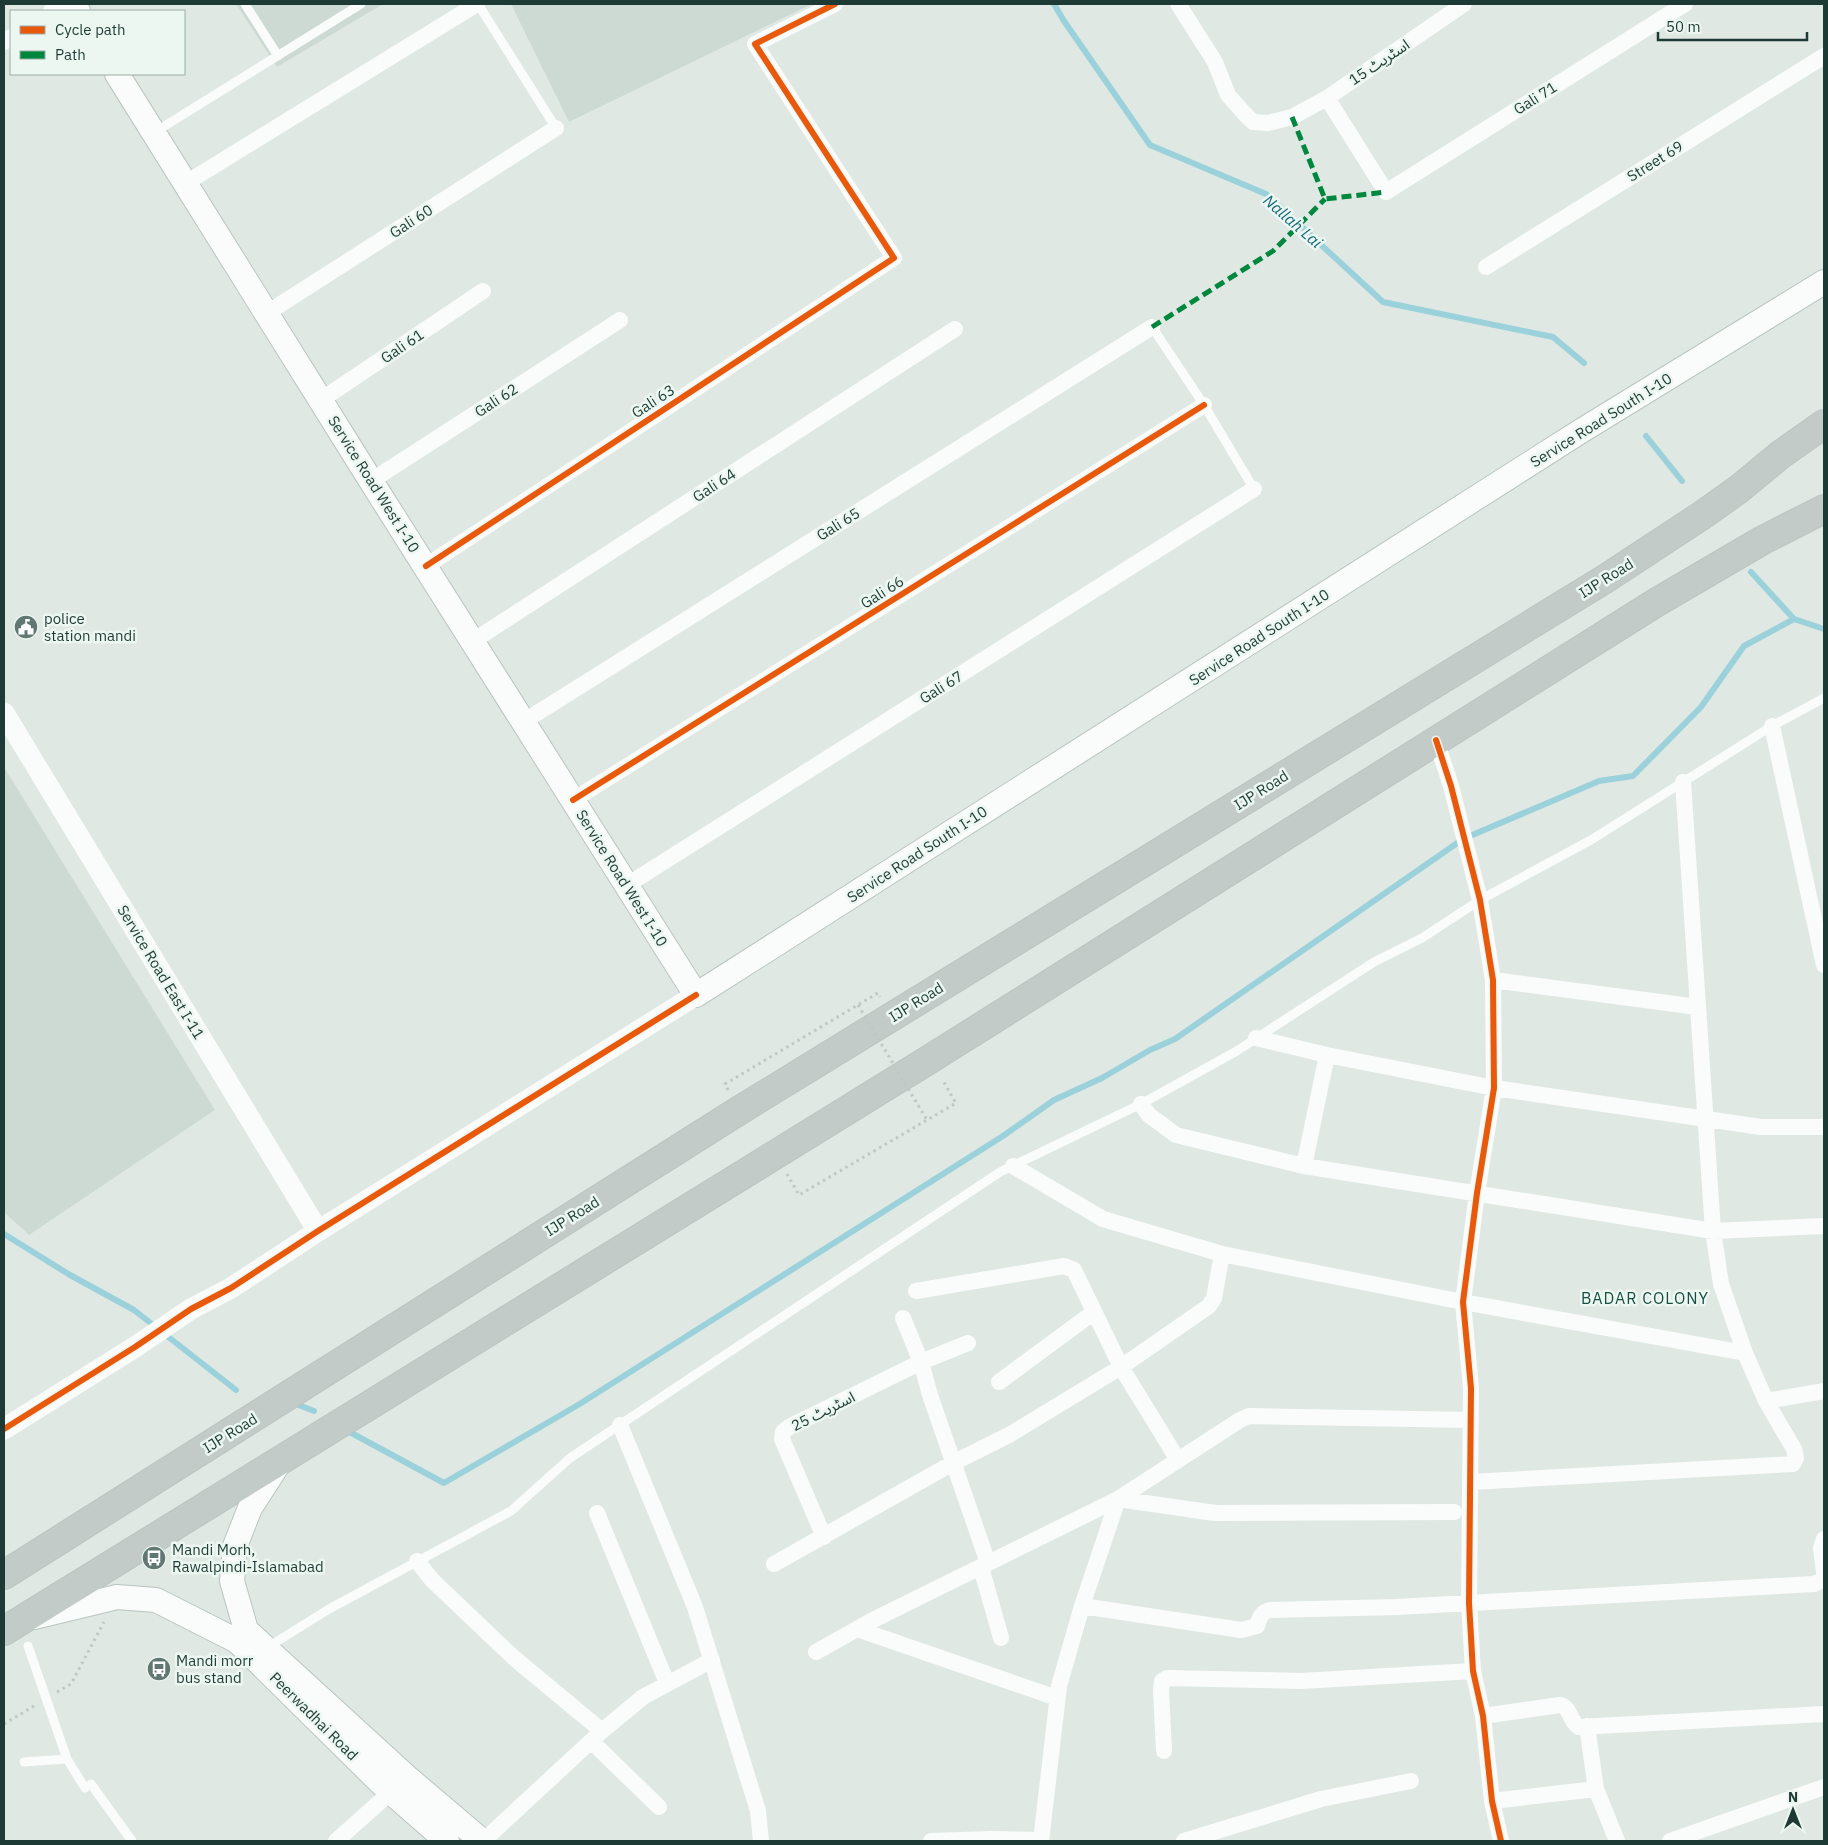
<svg xmlns="http://www.w3.org/2000/svg" width="1828" height="1845" viewBox="0 0 1828 1845" font-family="'IBM Plex Sans','Noto Sans Arabic',sans-serif">
<style>
.built{fill:#cddad4}
.lines{fill:none;stroke-linecap:round;stroke-linejoin:round}
.stream{stroke:#9bd1da;stroke-width:6}
.secondary-casing{stroke:#b9c5c0;stroke-width:26}
.trunk-casing{stroke:#bac5c1;stroke-width:30}
.path{stroke:#bec8c5;stroke-width:3;stroke-dasharray:2.5 4;stroke-linecap:butt}
.service{stroke:#fafcfb;stroke-width:9}
.minor{stroke:#fafcfb;stroke-width:16}
.tertiary{stroke:#fafcfb;stroke-width:21}
.secondary{stroke:#fafcfb;stroke-width:24}
.trunk{stroke:#c2cbc8;stroke-width:28}
.path-bridge{stroke:#bec8c5;stroke-width:3;stroke-dasharray:2.5 4;stroke-linecap:butt}
.quiet{stroke:#00873e;stroke-width:5;stroke-dasharray:10 5;stroke-linecap:butt}
.cycleway-casing{stroke:#edf7f2;stroke-width:9}
.cycleway{stroke:#e8590c;stroke-width:6}
.labels{text-anchor:middle;dominant-baseline:central;stroke-width:5;stroke-linejoin:round;paint-order:stroke}
.street-label{font-size:15px;fill:#1d3b34;stroke:#edf7f2}
.poi-label{font-size:15px;fill:#1d3b34;stroke:#edf7f2;text-anchor:start}
.water-label{font-size:16px;font-style:italic;fill:#12697c;stroke:#edf7f2}
.neighbourhood-label{font-size:16px;letter-spacing:1px;fill:#184f43;stroke:#edf7f2}
</style>
<rect width="100%" height="100%" fill="#e0e8e4"/>
<path class="built" d="M236,4H383L277,67Z
M511,4H812L569,122Z
M4,767L215,1110L29,1235L4,1212Z"/>
<g class="lines">
<path class="stream" d="M1054,4L1064,21L1150,145L1266,194L1383,302L1553,337L1584,363
M1646,436L1682,481
M1751,572L1794,619L1824,629
M4,1234L70,1275L134,1310L236,1390
M296,1404L314,1411
M344,1429L444,1483L578,1405L1003,1136L1054,1100L1102,1078L1150,1050L1175,1039L1463,839L1599,781L1633,776L1701,707L1744,646L1794,619"/>
<g class="secondary-casing">
<path id="secondary" d="M74,4L78,11
M117,74L371,481L696,995L1581,431L1824,282
M281,1460L250,1508L235,1546L232,1581L246,1630L409,1779L482,1841
M34,1617L117,1597L156,1600L237,1641L385,1787L447,1841"/>
</g>
<g class="trunk-casing">
<path id="trunk" d="M4,1575L740,1110L1605,579L1701,516L1739,489L1780,455L1824,424
M4,1631L930,1059L1657,602L1763,540L1824,509"/>
</g>
<path class="path" d="M728,1090L725,1084L878,993L880,997
M787,1174L799,1195L956,1103L942,1079
M57,1692L71,1684L104,1622
M4,1724L34,1706"/>
<path class="service" d="M245,4L278,56
M478,4L556,128
M155,132L361,4
M1152,327L1204,405L1254,489
M28,1646L67,1759L85,1788
M268,1647L329,1609L511,1511L570,1458L1000,1172L1141,1104L1235,1052L1374,962L1422,938L1480,900L1591,840L1772,726L1824,698
M24,1762L67,1759
M91,1784L132,1841"/>
<path class="minor" d="M1178,4L1215,62L1228,95L1244,113L1253,122L1268,123L1292,117L1327,98L1464,4
M51,11L62,4
M4,42L11,37
M1327,98L1386,192L1685,4
M186,183L477,4
M1486,267L1824,56
M267,313L556,128
M321,400L483,291
M371,481L620,320
M426,566L894,258L755,44L835,4
M473,641L955,329
M523,722L1152,327
M1772,726L1824,965
M1436,740L1451,786L1480,900L1493,980L1494,1088L1477,1193L1463,1302L1471,1388L1469,1603L1473,1671L1483,1716L1492,1801L1501,1841
M573,800L1204,405
M627,885L1254,489
M1493,980L1698,1007
M1256,1038L1327,1055L1494,1088L1761,1127H1824
M1141,1104L1149,1115L1176,1135L1304,1166L1713,1231L1824,1226
M1013,1166L1103,1219L1222,1254L1463,1302L1745,1353
M1304,1166L1327,1055
M916,1291L1064,1266L1074,1270L1121,1367L1178,1460
M903,1318L921,1362L930,1395L988,1563
M999,1382L1094,1312
M1766,1401L1824,1391
M620,1425L695,1607L758,1811L761,1841
M1471,1482L1793,1464L1796,1458L1794,1449L1766,1401L1745,1353L1721,1284L1713,1231L1683,782
M597,1513L667,1683
M824,1537L782,1439L783,1432L789,1427L921,1362L968,1343
M1824,1539L1821,1548L1824,1572
M417,1561L432,1580L514,1658L602,1731
M774,1564L953,1463L1009,1435L1121,1367L1209,1306L1214,1298L1222,1254
M981,1567L1001,1638
M1082,1606L1241,1630L1257,1626C1260,1617 1261,1612 1270,1610L1397,1607L1814,1584L1822,1580L1824,1575
M857,1629L1057,1698
M816,1652L873,1620L1118,1499L1215,1513L1454,1512
M1483,1716L1560,1705C1572,1708 1569,1722 1579,1727L1824,1714
M591,1741L659,1807
M1164,1751L1161,1690L1162,1681L1167,1678L1301,1681L1473,1671
M1596,1789L1617,1841
M1492,1801L1596,1789L1587,1726
M336,1841L391,1792
M483,1841L602,1731L643,1697L712,1660
M931,1841L992,1839L1041,1840
M1041,1841L1059,1686L1082,1606L1118,1499L1240,1420L1249,1416L1471,1420
M1184,1841L1321,1799L1411,1781
M1670,1841L1824,1787"/>
<path class="tertiary" d="M4,713L318,1231
M4,1429L135,1347L191,1309L231,1288L318,1231L696,995"/>
<use href="#secondary" class="secondary"/>
<use href="#trunk" class="trunk"/>
<path class="path-bridge" d="M858,1005L927,1120"/>
<path class="quiet" d="M1292,117L1325,199L1386,192
M1152,327L1273,251L1325,199"/>
<g class="cycleway-casing">
<path id="cycleway" d="M426,566L894,258L755,44L835,4
M1436,740L1451,786L1480,900L1493,980L1494,1088L1477,1193L1463,1302L1471,1388L1469,1603L1473,1671L1483,1716L1492,1801L1501,1841
M573,800L1204,405
M4,1429L135,1347L191,1309L231,1288L318,1231L696,995"/>
</g>
<use href="#cycleway" class="cycleway"/>
</g>
<defs>
<g id="civic-disc" transform="scale(1.25)"><circle r="9.5" fill="#617872" stroke="#edf7f2"/><path d="M-.6-6.5H3V-4.5H.6V-3L4-1V1h2V6H-6V1h2V-1L-.6-3ZM-1.2 2.5V6h2.4V2.5Z" fill="#fff"/></g>
<g id="bus-disc" transform="scale(1.25)"><circle r="9.5" fill="#617872" stroke="#edf7f2"/><path d="M-5-6H5V4H4V6H2V4H-2V6H-4V4H-5ZM-3.5-4V0h7V-4ZM-3.5 1.2v1.5H-2V1.2ZM2 1.2v1.5H3.5V1.2Z" fill="#fff"/></g>
</defs>
<g fill-rule="evenodd">
<use href="#civic-disc" x="26" y="627"/>
<use href="#bus-disc" x="154" y="1558"/>
<use href="#bus-disc" x="159" y="1669"/>
</g>
<g class="labels">
<g class="street-label">
<text transform="translate(1379 62) rotate(-34)">اسٹریٹ 15</text>
<text transform="translate(1535 98) rotate(-32)">Gali 71</text>
<text transform="translate(1655 161) rotate(-32)">Street 69</text>
<text transform="translate(411 221) rotate(-33)">Gali 60</text>
<text transform="translate(402 346) rotate(-34)">Gali 61</text>
<text transform="translate(496 400) rotate(-33)">Gali 62</text>
<text transform="translate(653 401) rotate(-33)">Gali 63</text>
<text transform="translate(1601 420) rotate(-32)">Service Road South I-10</text>
<text transform="translate(374 484) rotate(58)">Service Road West I-10</text>
<text transform="translate(714 485) rotate(-33)">Gali 64</text>
<text transform="translate(838 524) rotate(-32)">Gali 65</text>
<text transform="translate(1606 578) rotate(-32)">IJP Road</text>
<text transform="translate(882 592) rotate(-32)">Gali 66</text>
<text transform="translate(1259 637) rotate(-33)">Service Road South I-10</text>
<text transform="translate(941 687) rotate(-32)">Gali 67</text>
<text transform="translate(1261 790) rotate(-32)">IJP Road</text>
<text transform="translate(917 854) rotate(-33)">Service Road South I-10</text>
<text transform="translate(622 878) rotate(58)">Service Road West I-10</text>
<text transform="translate(161 972) rotate(59)">Service Road East I-11</text>
<text transform="translate(916 1002) rotate(-32)">IJP Road</text>
<text transform="translate(572 1216) rotate(-32)">IJP Road</text>
<text transform="translate(823 1411) rotate(-27)">اسٹریٹ 25</text>
<text transform="translate(230 1433) rotate(-32)">IJP Road</text>
<text transform="translate(314 1716) rotate(45)">Peerwadhai Road</text>
</g>
<g class="poi-label">
<text x="44" y="618">police<tspan x="44" dy="17">station mandi</tspan></text>
<text x="172" y="1549">Mandi Morh,<tspan x="172" dy="17">Rawalpindi-Islamabad</tspan></text>
<text x="176" y="1660">Mandi morr<tspan x="176" dy="17">bus stand</tspan></text>
</g>
<g class="water-label">
<text transform="translate(1293 221) rotate(41)">Nallah Lai</text>
</g>
<g class="neighbourhood-label">
<text x="1645" y="1298">BADAR COLONY</text>
</g>
</g>
<rect width="1828" height="1845" fill="none" stroke="#1d3b34" stroke-width="10"/>
<rect x="10" y="10" width="175" height="65" fill="#edf7f2" stroke="#9aaca6"/>
<rect x="20" y="26" width="25" height="8" fill="#e8590c" stroke="#9aaca6"/>
<text x="55" y="35" font-size="15" fill="#1d3b34">Cycle path</text>
<rect x="20" y="51" width="25" height="8" fill="#00873e" stroke="#9aaca6"/>
<text x="55" y="60" font-size="15" fill="#1d3b34">Path</text>
<g transform="translate(1793 1810)" stroke="#edf7f2" stroke-width="4" paint-order="stroke">
<path d="M0-4L9 19L0 12L-9 19Z" fill="#1d3b34"/>
<text y="-8" font-size="14" font-weight="bold" text-anchor="middle" fill="#1d3b34">N</text>
</g>
<path d="M1658 32v8h149v-8" fill="none" stroke="#1d3b34" stroke-width="2.5"/>
<text x="1666" y="32" font-size="15" fill="#1d3b34" stroke="#edf7f2" stroke-width="4" paint-order="stroke">50 m</text>
</svg>
